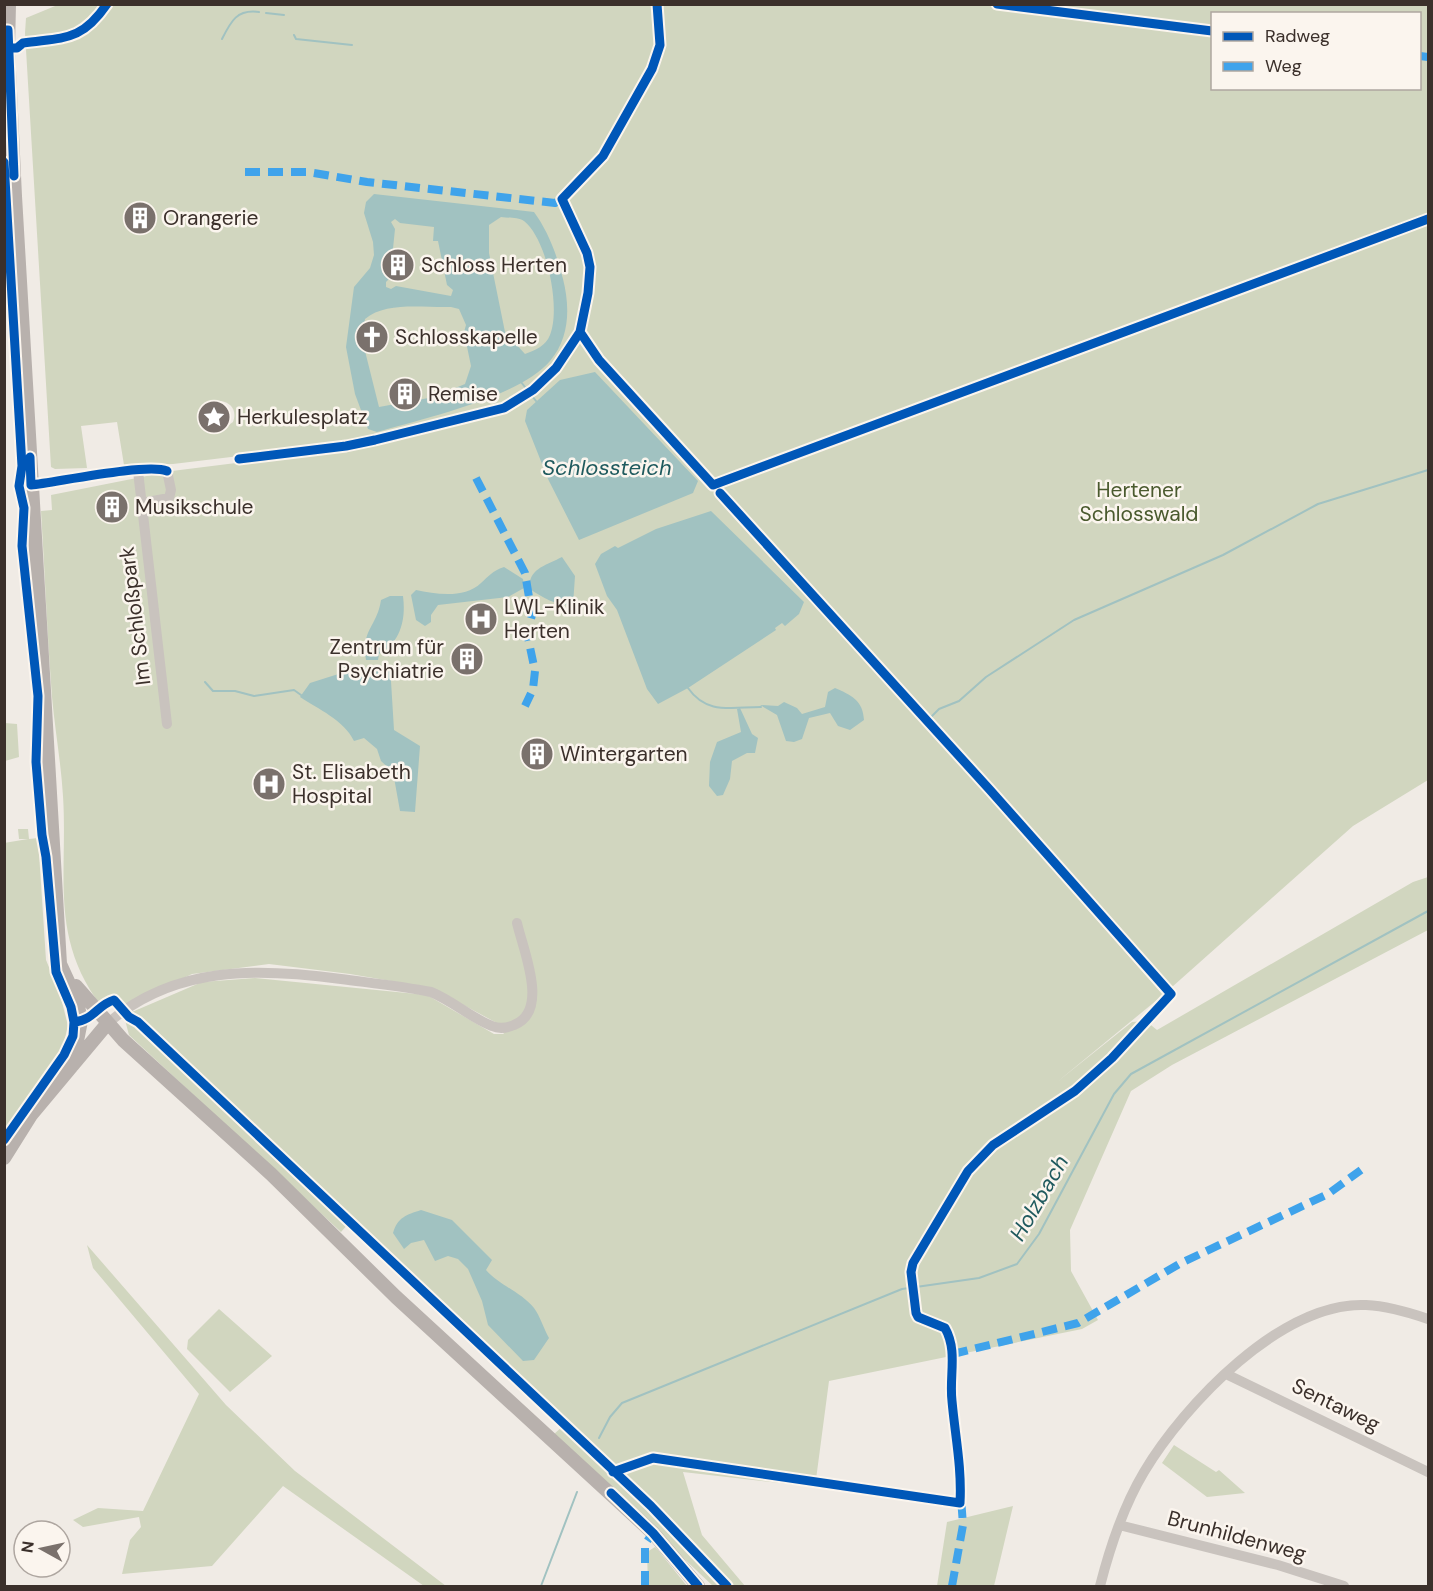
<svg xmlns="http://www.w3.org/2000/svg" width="1433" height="1591" viewBox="0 0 1433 1591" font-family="'DM Sans',sans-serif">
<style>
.green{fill:#d1d6bf;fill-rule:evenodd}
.water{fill:#a1c2c1;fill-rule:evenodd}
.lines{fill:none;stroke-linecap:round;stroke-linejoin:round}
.stream{stroke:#a1c2c1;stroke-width:2}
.minor{stroke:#c9c3be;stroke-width:10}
.major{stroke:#b8b1ad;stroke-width:14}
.quiet{stroke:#3fa3eb;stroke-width:8;stroke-dasharray:15 8;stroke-linecap:butt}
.cycleway-casing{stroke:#fbf5ee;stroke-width:13}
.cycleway{stroke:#0057b8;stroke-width:9}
.labels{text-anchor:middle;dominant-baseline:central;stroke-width:5;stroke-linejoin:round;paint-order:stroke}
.poi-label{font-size:21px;fill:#3b302b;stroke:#fbf5ee;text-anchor:start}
.park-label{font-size:21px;fill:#4a5a2e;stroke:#fbf5ee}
.street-label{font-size:21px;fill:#3b302b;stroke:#fbf5ee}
.water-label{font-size:22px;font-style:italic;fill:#1f5a5e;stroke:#fbf5ee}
</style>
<rect width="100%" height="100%" fill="#f0ebe5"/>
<path class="green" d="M60,4L1428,5V780L1353,826L1172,987L1017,817L1011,822L1163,995L1057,1082L1132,1022L1146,1021L1157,1030L1413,882L1428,877V930L1172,1065L1131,1091L1070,1230L1071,1271L1098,1320L1082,1329L829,1381L815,1487L683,1472L702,1535L745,1586H713L553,1435L564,1425L132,1012L202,982L255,978L427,995L494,1034H504L495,1022L432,988L350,974L269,964L192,974L122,1008L116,1002L101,1006C49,936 68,875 63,796C61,763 55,730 52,697C47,635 45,573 41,511L52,510L51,495L172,471L356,448L355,442L173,464L124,465L117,422L81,426L87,468L55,469L51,467L25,33L26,18ZM1212,14H1420V88H1212ZM221,401C232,403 237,411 233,422L223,429L214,428L207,417L208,408Z
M5,723L17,724L19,757L5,761V767Z
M18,829H28L29,839L38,838L46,960L60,994L68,1026L61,1054L34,1089L5,1134L4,843L28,839H19Z
M125,1020L136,1024L348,1224L341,1232L129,1035Z
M87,1245L226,1405L295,1471L446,1586H424L283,1486L212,1566L122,1574L130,1540L141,1527L139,1517L83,1527L73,1520L98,1508L143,1511L199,1394L93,1268Z
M219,1309L272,1356L230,1392L187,1349L188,1340Z
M1174,1445L1216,1472L1219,1470L1245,1493L1207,1497L1162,1463Z
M1013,1506L994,1586H937L947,1522Z
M655,1547L658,1550L687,1586H648L647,1552Z"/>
<path class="water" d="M374,194L534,212C548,231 557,255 563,279C570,307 570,337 550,361C520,397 422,419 377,432L368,429L355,394L346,347L354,287L370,268L374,255L373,242L364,213L366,202ZM501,217C508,218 518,217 524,221C547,239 561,308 550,335C546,346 535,350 525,354L505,332L489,253V225ZM395,219L400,223L434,227L433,241H438L447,285L453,290L451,296L396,286L391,289L386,287V282L390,278L395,229L391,222ZM451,307L459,309L466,325L464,332L471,366L465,384L434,397L379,407L362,339L365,319C386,301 424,308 451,307Z
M595,372L698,481L693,493L579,540L548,479L525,421L527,410L560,380Z
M711,511L804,602L799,614L785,626L782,623L775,628L776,630L688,688L658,704L647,689L617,610L607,596L595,564L601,554L615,546L618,548L656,529Z
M562,557L575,576L573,605C557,606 543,598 530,589C527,569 547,565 562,557Z
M504,567L523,579L524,588L508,597L438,605L431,615V622L425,626L416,620L411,595L416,590C436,594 464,599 481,583C489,576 492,571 504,567Z
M390,596H403C406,619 401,642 379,654L378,660H366C361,629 377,627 381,600Z
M390,665L394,730L420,746L415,812L400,811L393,772L381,761L377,749L364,738L354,741C344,720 318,709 300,697L310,683L351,670Z
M835,688C851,695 863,700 864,720L850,730L838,726L830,713L809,718L802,739L794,742L786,741L777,715L760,705L778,706L784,702L797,708L802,714L825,707L828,692Z
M740,708L752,734L758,738L755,753H747L732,761L730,779L723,795L717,796L709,786L710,762L717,742L741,732L737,709Z
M421,1210L452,1220L492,1260L486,1270C499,1285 521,1292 534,1308C540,1316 544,1329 549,1338L534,1360L523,1361L488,1325L482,1301L468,1269L458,1259L448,1256L435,1261L424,1240L411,1243L404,1249L393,1233C398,1217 406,1215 421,1210Z"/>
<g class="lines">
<path class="stream" d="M266,13L284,15
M294,35L296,39L352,45
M222,39C231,21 237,9 259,12
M521,382L536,401
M205,682L213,691H235L254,696L294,690L301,695
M688,688C707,715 731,707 761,707
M929,719L939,709L959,701L986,677L1074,620L1223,555L1318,504L1428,470
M599,1438L610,1417L622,1403L902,1289L979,1278L1017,1264L1039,1234L1114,1094L1131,1074L1428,911
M541,1586L577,1492"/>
<path class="minor" d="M138,471L167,724
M31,485C58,482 147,463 167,471L171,490L169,498L142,503
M107,1024C174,965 258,968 341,979C371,983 401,986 431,992C453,1001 471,1018 492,1026C499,1029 507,1028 514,1025C550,1011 523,950 517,923
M1226,1374L1428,1472
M1119,1525L1278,1565L1344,1586
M1100,1586C1110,1547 1123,1507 1144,1472C1184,1405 1282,1301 1366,1305C1388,1306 1408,1312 1428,1319"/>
<path class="major" d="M9,4L8,49L15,196L60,964L77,1001L81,1021L72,1066
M76,986L123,1040L271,1174L396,1297L653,1533L698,1586
M4,1158L31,1115L107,1024"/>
<path class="quiet" d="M1420,56L1428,57
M245,172H308L367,182L555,203L565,197
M476,478L525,573L532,615L527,633L535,671L533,689L525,706
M953,1354L1078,1323L1181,1263L1328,1194L1361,1170
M645,1586V1544L653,1533
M952,1586L963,1525L961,1498"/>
<g class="cycleway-casing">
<path id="cycleway" d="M997,4L1212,31
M4,30H8L14,176
M4,48H17L23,43C64,37 81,42 107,4
M4,162L22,466L19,486L24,508L22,546L38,696L36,762L42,835L46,857L56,972L71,1007L74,1022L73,1036L64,1055L4,1140
M580,332L599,360L713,485L1428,219
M30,457L31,485C58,482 147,463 167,471
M239,459L346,446L375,440L504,408L533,390L556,368L580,332L588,293L590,267L587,253L562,199L603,156L652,69L660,45L657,4
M74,1022C94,1020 97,1005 114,1000L129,1017L138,1022L651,1506L727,1586
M613,1472L653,1458L960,1503C962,1468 955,1435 952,1401C949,1376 958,1351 945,1328L918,1317L916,1313L911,1272L913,1263L968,1171L993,1145L1075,1091L1112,1058L1171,994L990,790L720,493
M611,1493L653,1533L698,1586"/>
</g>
<use href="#cycleway" class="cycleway"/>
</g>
<defs>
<g id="building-disc" transform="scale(1.725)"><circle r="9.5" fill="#7a716c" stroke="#fbf5ee"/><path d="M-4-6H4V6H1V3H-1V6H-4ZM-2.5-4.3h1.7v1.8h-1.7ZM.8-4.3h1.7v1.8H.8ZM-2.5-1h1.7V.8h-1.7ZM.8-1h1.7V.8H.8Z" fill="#fff"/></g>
<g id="church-disc" transform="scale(1.725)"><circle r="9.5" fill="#7a716c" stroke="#fbf5ee"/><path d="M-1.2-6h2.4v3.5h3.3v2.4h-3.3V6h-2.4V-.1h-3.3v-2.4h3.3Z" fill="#fff"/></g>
<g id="sight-disc" transform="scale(1.725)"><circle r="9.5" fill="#7a716c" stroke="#fbf5ee"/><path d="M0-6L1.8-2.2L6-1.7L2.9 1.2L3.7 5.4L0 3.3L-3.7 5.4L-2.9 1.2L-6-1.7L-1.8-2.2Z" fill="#fff"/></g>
<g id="hospital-disc" transform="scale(1.725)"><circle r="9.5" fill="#7a716c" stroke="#fbf5ee"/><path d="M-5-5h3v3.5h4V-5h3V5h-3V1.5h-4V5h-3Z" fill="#fff"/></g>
</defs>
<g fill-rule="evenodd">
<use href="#building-disc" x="140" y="218"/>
<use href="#building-disc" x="398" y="265"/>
<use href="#church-disc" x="372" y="337"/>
<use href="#building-disc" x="405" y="394"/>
<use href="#sight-disc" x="214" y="417"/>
<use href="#building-disc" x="112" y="507"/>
<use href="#hospital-disc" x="481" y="619"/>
<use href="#building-disc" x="467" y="659"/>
<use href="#building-disc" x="537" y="754"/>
<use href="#hospital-disc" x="269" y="784"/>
</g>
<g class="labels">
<g class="poi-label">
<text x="163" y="218">Orangerie</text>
<text x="421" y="265">Schloss Herten</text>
<text x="395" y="337">Schlosskapelle</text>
<text x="428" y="394">Remise</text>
<text x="237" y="417">Herkulesplatz</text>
<text x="135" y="507">Musikschule</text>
<text x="504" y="607">LWL-Klinik<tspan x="504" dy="24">Herten</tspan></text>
<text x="444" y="647" text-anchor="end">Zentrum für<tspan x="444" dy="24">Psychiatrie</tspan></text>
<text x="560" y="754">Wintergarten</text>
<text x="292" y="772">St. Elisabeth<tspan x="292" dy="24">Hospital</tspan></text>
</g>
<g class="park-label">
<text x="1139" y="490">Hertener<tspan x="1139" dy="24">Schlosswald</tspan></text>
</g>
<g class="street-label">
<text transform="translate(135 616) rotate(-97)">Im Schloßpark</text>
<text transform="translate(1336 1405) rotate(26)">Sentaweg</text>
<text transform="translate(1237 1536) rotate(15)">Brunhildenweg</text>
</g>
<g class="water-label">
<text x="607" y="467">Schlossteich</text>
<text transform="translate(1039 1198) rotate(-60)">Holzbach</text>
</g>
</g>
<rect width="1433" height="1591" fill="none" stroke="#3b302b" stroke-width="12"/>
<rect x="1211" y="12" width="210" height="78" fill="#fbf5ee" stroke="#aea6a0" stroke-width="1.5"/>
<rect x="1223" y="32" width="30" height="9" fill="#0057b8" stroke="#aea6a0" stroke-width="1.5"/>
<text x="1265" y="42" font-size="18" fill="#3b302b">Radweg</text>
<rect x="1223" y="62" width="30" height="9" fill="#3fa3eb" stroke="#aea6a0" stroke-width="1.5"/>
<text x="1265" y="72" font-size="18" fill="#3b302b">Weg</text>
<g transform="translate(42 1549) rotate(278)"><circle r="28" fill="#fbf5ee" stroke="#aea6a0" stroke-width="1.5"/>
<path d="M0-4.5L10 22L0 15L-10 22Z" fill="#7a716c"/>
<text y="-9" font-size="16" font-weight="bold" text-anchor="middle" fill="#3b302b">N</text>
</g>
</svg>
